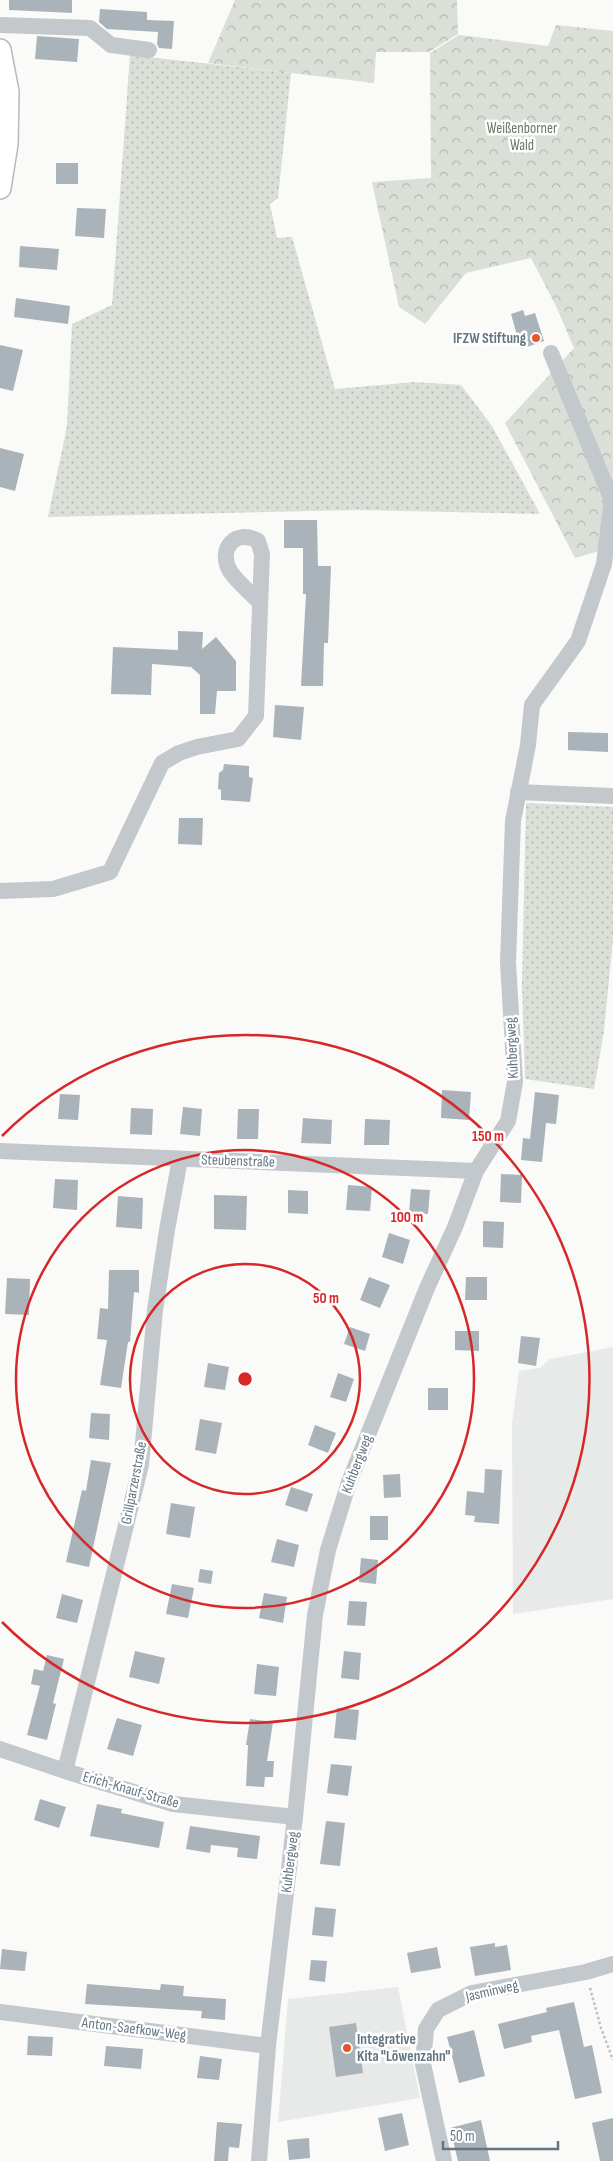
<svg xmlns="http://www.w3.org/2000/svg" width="613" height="2161" viewBox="0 0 613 2161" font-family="'Sofia Sans Condensed',sans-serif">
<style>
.built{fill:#e8e9e9}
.grass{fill:url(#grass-dots)}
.forest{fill:url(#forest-crowns)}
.building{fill:#aab3b9}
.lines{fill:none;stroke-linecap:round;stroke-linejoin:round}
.major-casing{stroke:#b5babe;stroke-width:24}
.path{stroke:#bbbfc2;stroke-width:2.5;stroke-dasharray:2.5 2.5;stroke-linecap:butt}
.minor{stroke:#c3c8cc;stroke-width:16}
.major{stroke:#fff;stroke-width:21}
.ring{fill:none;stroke:#d62828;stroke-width:2.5}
.poi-dot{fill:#e4572e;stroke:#fff;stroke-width:2}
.labels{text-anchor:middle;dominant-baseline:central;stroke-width:5;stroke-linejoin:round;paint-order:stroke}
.park-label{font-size:15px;fill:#687a64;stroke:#fff}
.poi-label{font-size:15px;font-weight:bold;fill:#657683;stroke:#fff;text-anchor:end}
.street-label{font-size:15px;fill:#657683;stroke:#fff}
.centre{fill:#d62828;stroke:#fff;stroke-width:2.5}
.ring-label{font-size:15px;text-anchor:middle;font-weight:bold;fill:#d62828;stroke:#fff;stroke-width:5;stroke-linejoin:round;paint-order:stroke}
</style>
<defs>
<pattern id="grass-dots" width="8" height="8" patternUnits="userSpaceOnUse" patternTransform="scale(1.25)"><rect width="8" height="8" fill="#dadfd7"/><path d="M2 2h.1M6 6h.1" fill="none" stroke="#b4b9b4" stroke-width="1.8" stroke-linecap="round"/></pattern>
<pattern id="forest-crowns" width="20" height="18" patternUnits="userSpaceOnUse" patternTransform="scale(1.25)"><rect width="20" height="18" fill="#dadfd7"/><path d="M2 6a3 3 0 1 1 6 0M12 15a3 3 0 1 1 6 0" fill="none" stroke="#b4b9b4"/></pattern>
</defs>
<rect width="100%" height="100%" fill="#fafaf8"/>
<path class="built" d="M613,1347V1599L513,1614L512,1424L519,1371L540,1368L550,1359Z
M398,1987L420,2098L278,2122L288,1999Z"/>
<path class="grass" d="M130,55L291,73L278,198L270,204L277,238L292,237L335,389L415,382L461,385L492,426L540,514L357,510L48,517L67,426L72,324L112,305Z
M526,803L613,807V939L604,1031L594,1089L525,1079L522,985Z"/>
<path class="forest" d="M235,0H457L458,34L429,52H376L374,83L208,63Z
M556,25L613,31V547L575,558L505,423L574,348L556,306L531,258L466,273L425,324L399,307L372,182L431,178L430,53L459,35L548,46Z"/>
<path class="building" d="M9,0H72V13L9,10Z
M100,9L147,12V20L174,21L172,49L159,48L157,44L158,32L107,29L99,22Z
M37,36L79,39L77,62L35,59Z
M56,163H78V184H56Z
M77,208L106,209L104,238L75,236Z
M20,246L59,249L57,270L19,267Z
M16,298L70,306L68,324L14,317Z
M523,310L525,316L535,313L544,341L521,349L511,314Z
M0,345L23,350L13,391L0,388Z
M0,448L24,454L15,491L0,487Z
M284,520H317L318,566H331L328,643H324L323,686H301L306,594H303V548H284Z
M178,631L203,632L202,649L216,637L236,661V691H217L215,714H200V675L191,667L152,664L151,695L111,694L113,647L178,650Z
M275,705L304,707L301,740L273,737Z
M568,732L608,733V752L568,750Z
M224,764L249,766V777L253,778L250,802L221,800V790L218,789L219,773L223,770Z
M179,818H203L202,845L178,844Z
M442,1090L471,1092L469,1120L441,1118Z
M535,1092L559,1095L556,1124L546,1123L542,1162L521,1160L523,1138L530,1139Z
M60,1094L80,1095L78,1120L58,1119Z
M183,1107L202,1109L200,1136L180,1134Z
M131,1108L153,1109L152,1135L130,1134Z
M238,1109H259L258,1139H237Z
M303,1118L332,1120L331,1144L301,1143Z
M365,1119L390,1120L389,1145H364Z
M501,1174L522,1175L521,1203L500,1202Z
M55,1179L78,1180L77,1210L53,1208Z
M348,1185L372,1187L370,1211L346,1210Z
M411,1189L430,1190L428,1214L409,1213Z
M288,1190L308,1191V1214L288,1213Z
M214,1195L247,1196L246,1230L214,1229Z
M118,1196L143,1198L142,1229L116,1227Z
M483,1221L504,1222L503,1248L483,1247Z
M389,1233L410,1240L403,1264L382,1257Z
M109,1270H139V1293L134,1292L130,1342H128L121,1388L100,1385L107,1340L97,1339L100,1308L108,1309Z
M369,1277L390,1285L380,1308L360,1300Z
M466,1277H487V1300H465Z
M7,1278L30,1279L29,1315L5,1314Z
M350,1327L370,1334L365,1351L344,1344Z
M455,1331H479V1351L455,1350Z
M521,1336L540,1338L536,1366L518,1363Z
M208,1363L229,1367L225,1390L204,1387Z
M338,1373L354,1379L346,1402L330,1397Z
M428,1388H448V1410H428Z
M91,1413L110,1414L109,1440L89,1438Z
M200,1419L222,1423L216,1454L195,1450Z
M315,1425L336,1433L328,1453L308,1445Z
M91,1460L111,1463L89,1567L66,1562L82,1490L86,1491Z
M485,1469L502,1470L499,1524L474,1522L475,1516L465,1515L467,1491L484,1493Z
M400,1474L401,1497L384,1498L383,1475Z
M291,1487L313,1494L307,1512L285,1505Z
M171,1503L195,1507L190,1538L166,1534Z
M370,1516H388V1540H370Z
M277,1539L299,1545L294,1567L271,1562Z
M361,1558L378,1560L376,1584L359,1582Z
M200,1569L213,1571L211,1584L198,1582Z
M172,1584L194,1588L188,1618L166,1614Z
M264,1593L287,1597L283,1623L259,1618Z
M62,1594L83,1600L77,1623L56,1618Z
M349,1601L367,1602L365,1626L347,1625Z
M135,1651L165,1658L159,1684L129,1677Z
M344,1651L361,1653L359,1680L341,1678Z
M47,1655L64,1659L53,1703L56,1704L47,1740L27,1735L40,1686L31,1684L34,1669L43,1671Z
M257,1664L279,1667L276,1696L254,1694Z
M337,1708L359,1710L356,1740L334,1738Z
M117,1718L142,1725L133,1756L107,1749Z
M250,1719L273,1722L267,1761H274L273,1777H265L264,1787L246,1786L248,1745H246Z
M331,1764L352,1766L348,1796L327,1793Z
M40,1799L66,1807L59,1828L34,1820Z
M97,1804L122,1809L121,1813L164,1822L159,1848L90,1836Z
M326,1821L345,1823L340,1866L320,1864Z
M190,1826L260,1836L257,1859L237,1857L238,1848L211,1845L210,1853L186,1849Z
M315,1907L336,1909L333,1937L312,1935Z
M495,1943V1947L507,1945L511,1970L475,1976L470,1947Z
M437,1947L441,1968L411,1973L407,1953Z
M2,1949L27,1952L25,1971L0,1969Z
M311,1960L327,1961L325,1982L309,1980Z
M87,1984L160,1990L161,1984L184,1986L183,1996L226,1999L225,2020L201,2018L202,2011L85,2004Z
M574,2002L584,2047L592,2045L602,2093L575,2099L559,2030L531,2036L532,2042L504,2049L498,2024L547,2012L546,2008Z
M356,2023L363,2073L336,2077L329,2027Z
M474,2030L485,2076L459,2083L447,2037Z
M28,2036L53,2037L52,2056L27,2055Z
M106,2046L143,2049L141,2069L104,2066Z
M200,2056L222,2059L219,2080L197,2078Z
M402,2113L409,2145L385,2151L378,2118Z
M613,2118V2161H600L592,2123Z
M481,2120L490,2161H458L450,2128Z
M217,2122L242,2124L239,2148L229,2147L228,2161H214Z
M309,2138L310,2158L289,2160L287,2140Z"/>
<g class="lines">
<g class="major-casing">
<path id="major" d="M0,50L8,92L7,144L0,188"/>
</g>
<path class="path" d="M590,1988L601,2028L613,2060"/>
<path class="minor" d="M0,25L90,28L111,45L149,50
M551,353L611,498
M518,792L613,796
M0,891L53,889L110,872L162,763L179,753L197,747L238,739L256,716L262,554L258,541C236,528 217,549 230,571C237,582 251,593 260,603
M0,1151L476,1171
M0,1749L65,1771L173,1804L295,1817
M65,1771L141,1465L155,1310L167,1230L180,1159
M0,2012L268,2046
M259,2161L268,2046L295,1817L315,1615L328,1550L349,1482L427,1288L455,1227L476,1171L508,1121L515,1082L508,962L513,821L528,745L532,705L578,641L604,564L613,490
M444,2161L423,2064L426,2029L438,2010L472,1993L586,1972L613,1964"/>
<use href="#major" class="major"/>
</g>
<g class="ring">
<circle cx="245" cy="1379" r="115"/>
<circle cx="245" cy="1379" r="229"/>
<path d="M2 1136A344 344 0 1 1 2 1622"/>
</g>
<g class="poi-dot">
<circle cx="536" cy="338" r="5"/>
<circle cx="347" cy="2048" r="5"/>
</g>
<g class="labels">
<g class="park-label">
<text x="522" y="128">Weißenborner<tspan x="522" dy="17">Wald</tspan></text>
</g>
<g class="poi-label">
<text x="526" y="338">IFZW Stiftung</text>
<text x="357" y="2039" text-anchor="start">Integrative<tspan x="357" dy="17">Kita "Löwenzahn"</tspan></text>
</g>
<g class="street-label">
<text transform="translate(512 1048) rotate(-93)">Kuhbergweg</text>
<text transform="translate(238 1161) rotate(2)">Steubenstraße</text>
<text transform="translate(357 1464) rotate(-69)">Kuhbergweg</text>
<text transform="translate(134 1483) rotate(-79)">Grillparzerstraße</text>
<text transform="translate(131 1790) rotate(16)">Erich-Knauf-Straße</text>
<text transform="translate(290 1862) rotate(-83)">Kuhbergweg</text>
<text transform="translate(492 1991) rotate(-13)">Jasminweg</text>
<text transform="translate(134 2029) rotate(7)">Anton-Saefkow-Weg</text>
</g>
</g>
<circle cx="245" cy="1379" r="8" class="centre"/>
<g class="ring-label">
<text x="488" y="1141">150 m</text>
<text x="407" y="1222">100 m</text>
<text x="326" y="1303">50 m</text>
</g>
<path d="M443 2141v8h115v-8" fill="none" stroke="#657683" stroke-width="2.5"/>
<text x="450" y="2141" font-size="15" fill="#657683" stroke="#ffffff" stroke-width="4" paint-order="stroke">50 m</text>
</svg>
